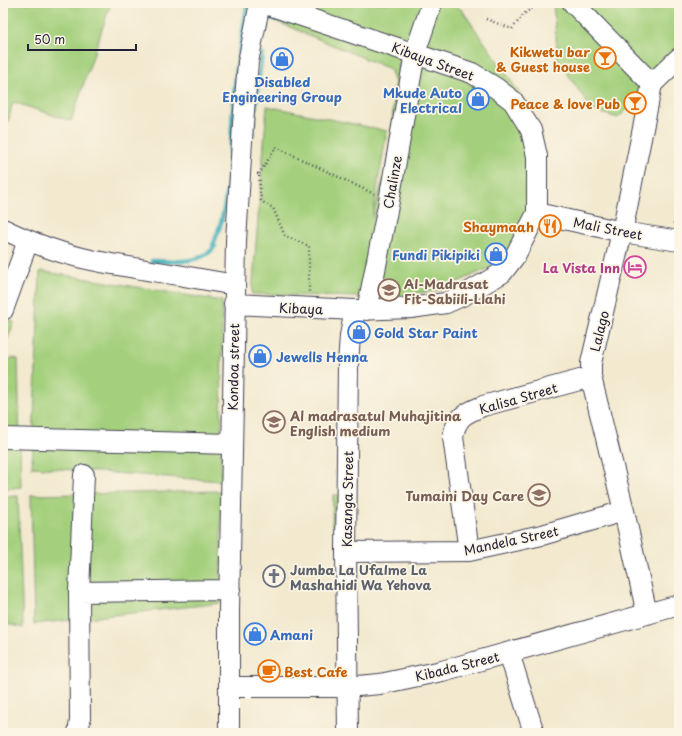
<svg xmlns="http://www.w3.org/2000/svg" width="682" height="736" viewBox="0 0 682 736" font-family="'Playpen Sans',sans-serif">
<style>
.green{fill:#a4d07d;stroke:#63795c}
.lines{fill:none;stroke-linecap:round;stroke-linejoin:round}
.stream{stroke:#41b1bb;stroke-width:4.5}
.minor-casing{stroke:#414051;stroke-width:22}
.path{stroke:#414051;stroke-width:2.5;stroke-dasharray:1 3;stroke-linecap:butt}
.minor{stroke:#fff;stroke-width:20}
.labels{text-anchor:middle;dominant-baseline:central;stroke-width:3.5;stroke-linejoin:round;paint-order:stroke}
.food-label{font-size:13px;font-weight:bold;fill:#c56008;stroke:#fcf5e5;text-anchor:end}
.street-label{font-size:13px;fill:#22223b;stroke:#fcf5e5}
.shop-label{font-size:13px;font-weight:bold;fill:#366cbe;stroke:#fcf5e5;text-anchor:start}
.hotel-label{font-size:13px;font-weight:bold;fill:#b23c85;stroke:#fcf5e5;text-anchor:end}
.education-label{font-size:13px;font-weight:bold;fill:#785e54;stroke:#fcf5e5;text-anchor:start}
.worship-label{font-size:13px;font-weight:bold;fill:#5b616d;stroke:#fcf5e5;text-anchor:start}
</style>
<rect width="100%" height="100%" fill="#fcf5e5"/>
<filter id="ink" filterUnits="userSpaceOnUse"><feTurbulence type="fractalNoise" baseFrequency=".025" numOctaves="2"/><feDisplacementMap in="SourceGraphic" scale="8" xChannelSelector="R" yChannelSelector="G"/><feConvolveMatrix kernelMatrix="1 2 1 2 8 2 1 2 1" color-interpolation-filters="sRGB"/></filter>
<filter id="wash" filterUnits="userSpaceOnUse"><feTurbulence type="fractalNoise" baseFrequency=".012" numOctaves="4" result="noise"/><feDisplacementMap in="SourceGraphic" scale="16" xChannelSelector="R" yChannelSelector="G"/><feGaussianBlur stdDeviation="0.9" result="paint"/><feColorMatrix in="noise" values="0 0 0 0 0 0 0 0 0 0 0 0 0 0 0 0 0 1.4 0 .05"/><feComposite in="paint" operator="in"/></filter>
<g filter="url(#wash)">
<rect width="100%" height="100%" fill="#f2e9cf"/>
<path class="green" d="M3,3H111L71,121L13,102L8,122L3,120Z
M274,3H449L462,10L530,108L541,136L525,237L498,264L440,290L381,298L360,294L359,297L252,294L267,106L387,131L372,218L390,155L395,83L390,69L268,18Z
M553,3H679V59L618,118L592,110L558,60Z
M40,271L222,301L221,481L32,467Z
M6,320L14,322L4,349H3V325Z
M12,358L18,359L21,487L3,489V363Z
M221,491V603L34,624L31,495Z
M333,495H340V525H332Z
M18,496L23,628L3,623V497Z"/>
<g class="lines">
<path class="stream" d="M266,29L267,17L288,21
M252,134L262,53
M152,261C171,262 203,264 215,246L213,245C232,202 230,143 234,97C236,66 242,36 247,6"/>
</g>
</g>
<g filter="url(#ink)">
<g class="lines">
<g class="minor-casing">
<path id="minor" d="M573,3L652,84
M537,213L622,232L679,241
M3,229C32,243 64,255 96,261C142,270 188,276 234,285
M234,304L355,310L411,308L446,303L464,295L502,273L515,256L537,213V156L531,130L513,101L496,88L472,73L263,3
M3,310L28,241
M367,310L389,201L415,53L432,3
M3,438L232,444
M469,551L453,437C456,417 465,413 483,406L591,377
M346,552L469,551L542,535L624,511
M79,592L230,590
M647,614L624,511L591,377V363L622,232L652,84L679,58
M509,653L534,733
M229,687H347L380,684L442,671L679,605
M78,733L80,721L79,592L84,475
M229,733V611L236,241L243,124L248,62L260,3
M348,733L346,552L348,363L350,336L355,310"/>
</g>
<path class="path" d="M486,19L512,29L524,14L539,3
M257,174H259L261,201L273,208L285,236L309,246V292
M259,174L276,147L374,194
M674,224L679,204"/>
<use href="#minor" class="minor"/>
</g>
</g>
<defs>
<g id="bar-ring" transform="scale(1.15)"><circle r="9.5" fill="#fcf5e5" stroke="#e8710a" stroke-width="1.5"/><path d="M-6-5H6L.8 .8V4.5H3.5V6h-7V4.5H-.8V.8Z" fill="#e8710a"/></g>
<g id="shop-ring" transform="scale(1.15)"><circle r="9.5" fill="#fcf5e5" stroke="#3f7fe0" stroke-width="1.5"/><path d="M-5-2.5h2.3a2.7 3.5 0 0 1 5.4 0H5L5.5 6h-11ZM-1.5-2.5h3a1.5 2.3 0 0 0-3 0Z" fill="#3f7fe0"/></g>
<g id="restaurant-ring" transform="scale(1.15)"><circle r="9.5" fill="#fcf5e5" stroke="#e8710a" stroke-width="1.5"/><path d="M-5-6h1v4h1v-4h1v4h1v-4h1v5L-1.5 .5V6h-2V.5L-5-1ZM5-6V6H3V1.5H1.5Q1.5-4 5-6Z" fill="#e8710a"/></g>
<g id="hotel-ring" transform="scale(1.15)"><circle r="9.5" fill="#fcf5e5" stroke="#d1479c" stroke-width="1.5"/><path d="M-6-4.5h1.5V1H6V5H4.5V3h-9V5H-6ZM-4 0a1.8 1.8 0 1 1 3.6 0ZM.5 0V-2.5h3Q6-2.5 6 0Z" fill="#d1479c"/></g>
<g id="school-ring" transform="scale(1.15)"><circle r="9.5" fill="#fcf5e5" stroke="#8d6e63" stroke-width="1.5"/><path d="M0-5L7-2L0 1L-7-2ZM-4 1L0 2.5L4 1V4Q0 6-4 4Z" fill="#8d6e63"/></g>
<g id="church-ring" transform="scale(1.15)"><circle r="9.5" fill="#fcf5e5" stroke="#6b7280" stroke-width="1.5"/><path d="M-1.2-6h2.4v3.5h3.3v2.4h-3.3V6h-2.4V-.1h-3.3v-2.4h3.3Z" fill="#6b7280"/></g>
<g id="cafe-ring" transform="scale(1.15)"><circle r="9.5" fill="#fcf5e5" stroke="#e8710a" stroke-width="1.5"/><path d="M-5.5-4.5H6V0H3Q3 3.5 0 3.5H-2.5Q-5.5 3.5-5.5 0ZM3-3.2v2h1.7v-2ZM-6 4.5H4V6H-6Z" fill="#e8710a"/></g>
</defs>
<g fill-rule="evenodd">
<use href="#bar-ring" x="605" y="58"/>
<use href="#shop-ring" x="282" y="59"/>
<use href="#shop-ring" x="478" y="99"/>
<use href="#bar-ring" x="635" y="103"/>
<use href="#restaurant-ring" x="550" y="226"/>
<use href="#shop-ring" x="496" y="254"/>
<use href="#hotel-ring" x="635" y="267"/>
<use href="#school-ring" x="389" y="290"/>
<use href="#shop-ring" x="359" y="332"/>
<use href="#shop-ring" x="260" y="356"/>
<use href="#school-ring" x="274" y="422"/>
<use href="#school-ring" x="539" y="495"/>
<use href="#church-ring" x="274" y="576"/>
<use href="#shop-ring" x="255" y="634"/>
<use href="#cafe-ring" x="269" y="671"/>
</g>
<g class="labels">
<g class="food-label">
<text x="590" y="51">Kikwetu bar<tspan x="590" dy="15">&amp; Guest house</tspan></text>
<text x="620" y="103">Peace &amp; love Pub</text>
<text x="534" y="226">Shaymaah</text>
<text x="284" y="671" text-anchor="start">Best Cafe</text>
</g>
<g class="street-label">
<text transform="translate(433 61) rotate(20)">Kibaya Street</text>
<text transform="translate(392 182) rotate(-80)">Chalinze</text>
<text transform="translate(608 228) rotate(11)">Mali Street</text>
<text transform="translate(301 308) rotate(2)">Kibaya</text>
<text transform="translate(599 331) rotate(-76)">Lalago</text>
<text transform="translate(233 367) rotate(-89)">Kondoa street</text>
<text transform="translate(518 398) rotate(-16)">Kalisa Street</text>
<text transform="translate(347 499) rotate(-89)">Kasanga Street</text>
<text transform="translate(511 540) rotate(-12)">Mandela Street</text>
<text transform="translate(457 666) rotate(-14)">Kibada Street</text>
</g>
<g class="shop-label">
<text x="282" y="81" text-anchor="middle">Disabled<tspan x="282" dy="15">Engineering Group</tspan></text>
<text x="462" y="92" text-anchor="end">Mkude Auto<tspan x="462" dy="15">Electrical</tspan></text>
<text x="480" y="254" text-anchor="end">Fundi Pikipiki</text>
<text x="374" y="332">Gold Star Paint</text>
<text x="276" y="356">Jewells Henna</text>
<text x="270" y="634">Amani</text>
</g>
<g class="hotel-label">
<text x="620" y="267">La Vista Inn</text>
</g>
<g class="education-label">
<text x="404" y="283">Al-Madrasat<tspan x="404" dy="15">Fit-Sabiili-Llahi</tspan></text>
<text x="290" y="415">Al madrasatul Muhajitina<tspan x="290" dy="15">English medium</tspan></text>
<text x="524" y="495" text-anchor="end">Tumaini Day Care</text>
</g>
<g class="worship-label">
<text x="290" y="569">Jumba La Ufalme La<tspan x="290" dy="15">Mashahidi Wa Yehova</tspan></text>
</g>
</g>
<rect width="682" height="736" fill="none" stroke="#fcf5e5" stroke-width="16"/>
<path d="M28 44v6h108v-6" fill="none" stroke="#22223b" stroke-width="2"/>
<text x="34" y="44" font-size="12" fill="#22223b" stroke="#fcf5e5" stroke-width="3" paint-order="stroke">50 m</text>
</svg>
